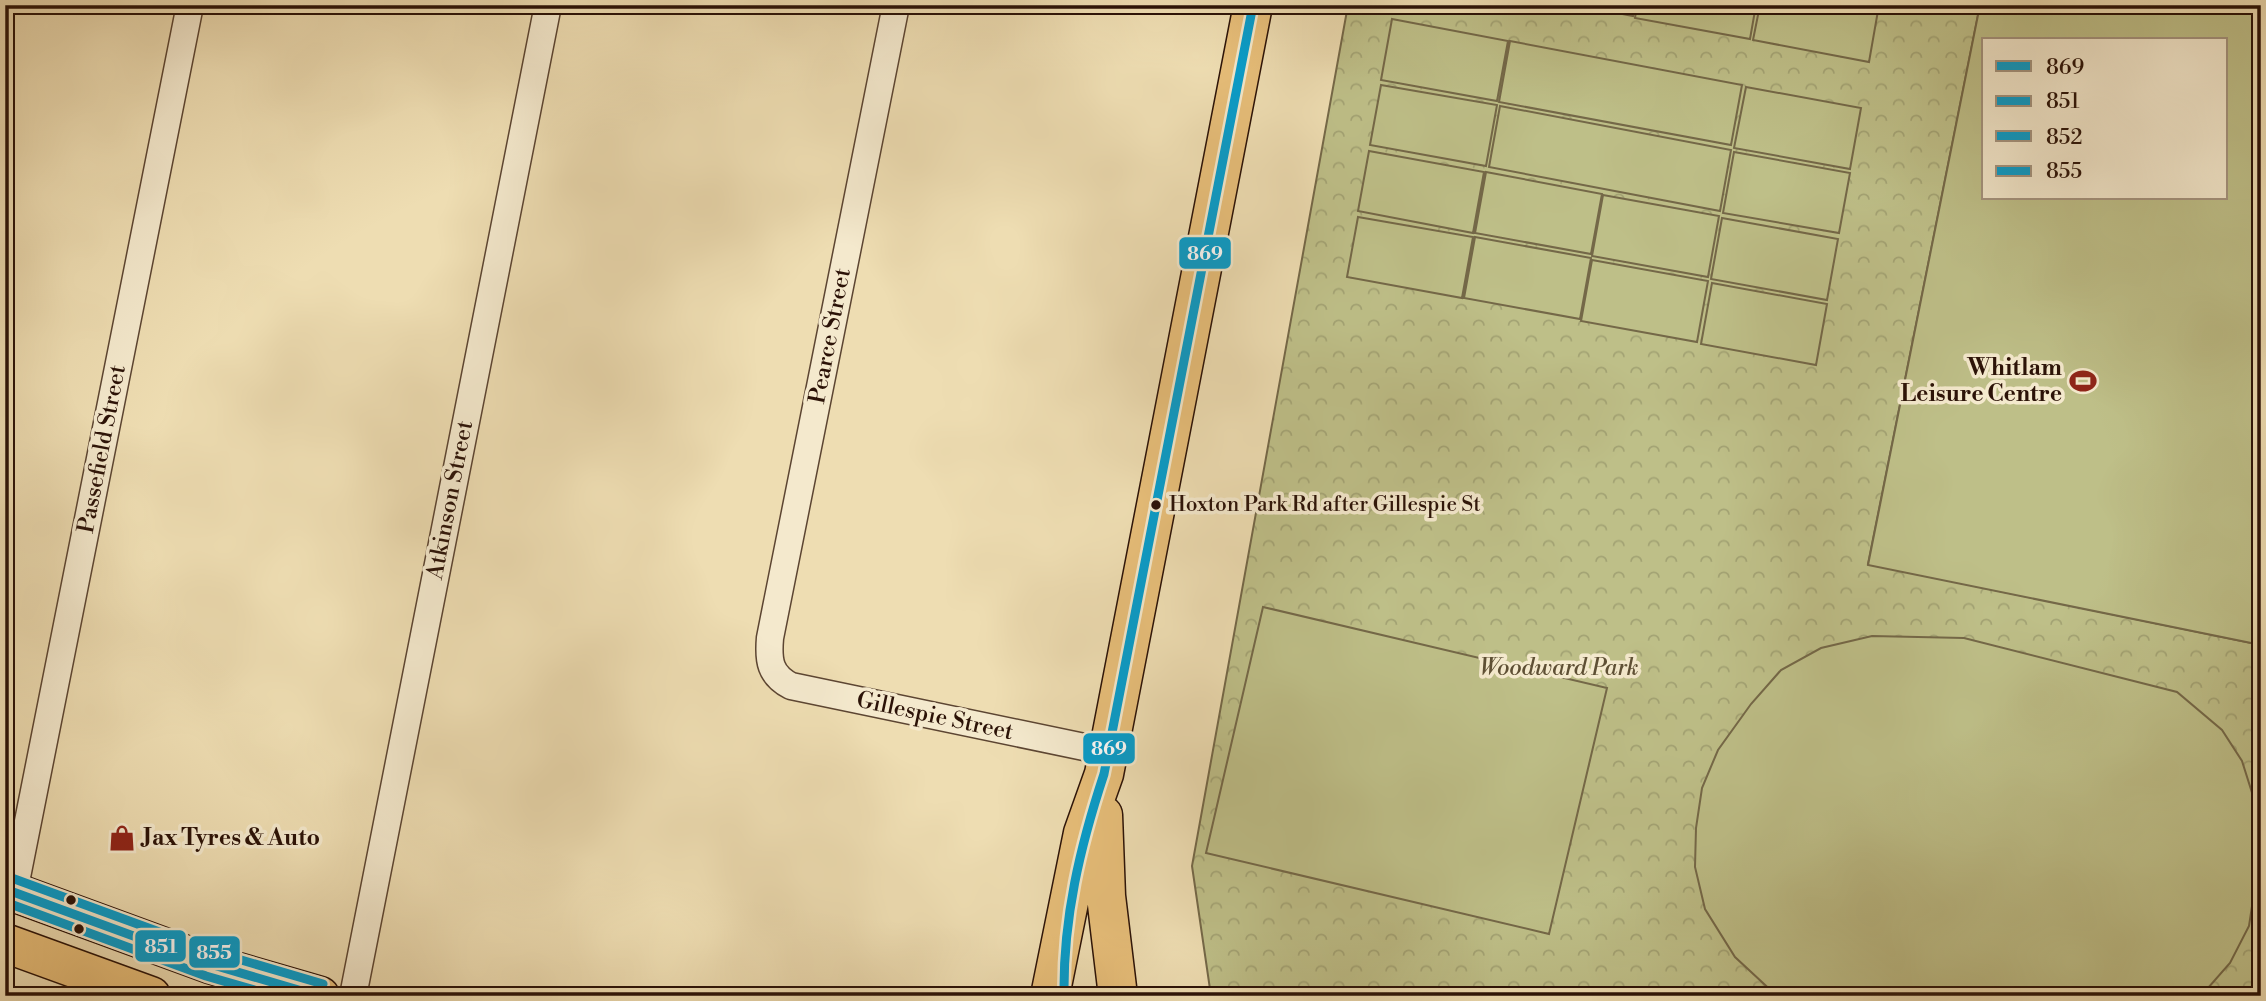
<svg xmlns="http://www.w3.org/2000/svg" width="2266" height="1001" viewBox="0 0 2266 1001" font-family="'Libre Bodoni',serif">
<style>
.park{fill:url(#park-crowns);stroke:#746848;stroke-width:2}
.pitch{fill:#bebf88;stroke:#746848;stroke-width:2;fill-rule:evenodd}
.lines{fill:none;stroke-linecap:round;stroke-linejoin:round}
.minor-casing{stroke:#5c4532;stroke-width:29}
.primary-casing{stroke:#2b1207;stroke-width:41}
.trunk-casing{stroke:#2b1207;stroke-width:41}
.minor{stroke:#f4e9cd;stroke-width:26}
.primary{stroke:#e7be79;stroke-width:38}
.trunk{stroke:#e7be79;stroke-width:38}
.bus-1-casing{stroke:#f4e9cd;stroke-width:14}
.bus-2-casing{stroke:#f4e9cd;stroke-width:14}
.bus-3-casing{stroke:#f4e9cd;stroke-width:14}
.bus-4-casing{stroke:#f4e9cd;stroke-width:14}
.bus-1{stroke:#069dcc;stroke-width:9}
.bus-2{stroke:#069dcc;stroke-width:9}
.bus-3{stroke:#069dcc;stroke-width:9}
.bus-4{stroke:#069dcc;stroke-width:9}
.bus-dot{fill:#2b1207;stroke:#f4e9cd;stroke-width:2.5}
.labels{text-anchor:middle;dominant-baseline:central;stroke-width:7;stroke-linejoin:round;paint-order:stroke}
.bus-label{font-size:21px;fill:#2b1207;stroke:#f4e9cd;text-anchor:start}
.street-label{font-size:23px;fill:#2b1207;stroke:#f4e9cd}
.poi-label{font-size:23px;font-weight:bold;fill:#2b1207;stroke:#f4e9cd;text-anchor:end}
.park-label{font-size:23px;font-style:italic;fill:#5e4f34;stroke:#f4e9cd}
.line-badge{stroke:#f4e9cd;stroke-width:2.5}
.badge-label{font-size:19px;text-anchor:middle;font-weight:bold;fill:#fff}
</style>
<defs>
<pattern id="park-crowns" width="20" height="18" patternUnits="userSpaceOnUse" patternTransform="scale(1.75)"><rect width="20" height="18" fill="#bebf88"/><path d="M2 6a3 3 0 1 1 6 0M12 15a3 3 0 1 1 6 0" fill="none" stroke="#a3a374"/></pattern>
</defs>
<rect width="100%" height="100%" fill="#eeddb2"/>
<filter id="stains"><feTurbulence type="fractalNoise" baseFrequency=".00286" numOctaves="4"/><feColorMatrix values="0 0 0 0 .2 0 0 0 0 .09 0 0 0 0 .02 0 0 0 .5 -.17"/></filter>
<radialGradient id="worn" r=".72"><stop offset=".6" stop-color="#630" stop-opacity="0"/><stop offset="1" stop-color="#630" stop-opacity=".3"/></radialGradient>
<path class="park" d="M1348,5H1980L1868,564L2261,645V996H1211L1192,866Z"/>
<path class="pitch" d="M1576,5H1635L1633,16Z
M1637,5H1756L1750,39L1635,18Z
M1760,5H1879L1869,62L1753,40Z
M1980,5H2261V645L1868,565ZM1984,40H2226V198H1984Z
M1392,19L1508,41L1497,101L1381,80Z
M1510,41L1742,85L1731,145L1499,102Z
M1381,85L1497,105L1486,166L1370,145Z
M1746,87L1861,108L1850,169L1734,148Z
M1500,106L1731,150L1720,211L1489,167Z
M1369,151L1484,172L1473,233L1358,211Z
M1734,152L1850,173L1839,233L1723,213Z
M1486,172L1602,194L1591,254L1475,233Z
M1603,195L1719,216L1708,277L1592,256Z
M1358,217L1473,237L1462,298L1347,277Z
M1722,218L1838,239L1827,300L1711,279Z
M1475,237L1591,258L1580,319L1464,298Z
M1592,260L1708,281L1697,342L1581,321Z
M1712,283L1827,304L1816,365L1701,344Z
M1263,607L1607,688L1549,934L1206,853Z
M1872,636L1964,638L2177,692L2222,730L2242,761L2260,818L2258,867L2249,926L2230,963L2201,996H1777L1735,957L1705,909L1695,867L1696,828L1702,788L1718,750L1751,704L1781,670L1821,648Z"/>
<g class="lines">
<g class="minor-casing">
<path id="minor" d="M896,5L770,638C768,661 770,675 791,686L1108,752
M14,892L190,5
M353,996L548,5"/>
</g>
<g class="primary-casing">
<path id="primary" d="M1103,815L1106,896L1118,996
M1050,996L1083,833L1104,774L1253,5"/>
</g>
<g class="trunk-casing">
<path id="trunk" d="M5,889L210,964L320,996
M5,943L151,996"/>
</g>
<use href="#minor" class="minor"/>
<use href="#primary" class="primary"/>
<use href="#trunk" class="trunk"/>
<g class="bus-1-casing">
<path id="bus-1" d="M1064,996C1063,918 1080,847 1104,774L1253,5"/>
</g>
<g class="bus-2-casing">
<path id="bus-2" d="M5,889L210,964L319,996"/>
</g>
<g class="bus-3-casing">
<path id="bus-3" d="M5,902L206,976L275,996"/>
</g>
<g class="bus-4-casing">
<path id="bus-4" d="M9,877L214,952L323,984"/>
</g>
<use href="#bus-1" class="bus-1"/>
<use href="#bus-2" class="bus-2"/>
<use href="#bus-3" class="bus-3"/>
<use href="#bus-4" class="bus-4"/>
</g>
<defs>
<g id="stadium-bare" transform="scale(2.1)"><path d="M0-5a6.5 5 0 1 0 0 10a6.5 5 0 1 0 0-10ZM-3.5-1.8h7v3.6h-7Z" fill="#8f2418" stroke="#f4e9cd" stroke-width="2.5" paint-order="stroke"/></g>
<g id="shop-bare" transform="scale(2.1)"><path d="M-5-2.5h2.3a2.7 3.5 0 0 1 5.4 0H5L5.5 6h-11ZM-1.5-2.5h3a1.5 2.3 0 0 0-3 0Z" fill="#8f2418" stroke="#f4e9cd" stroke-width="2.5" paint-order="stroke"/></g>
</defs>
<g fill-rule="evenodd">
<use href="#stadium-bare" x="2083" y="381"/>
<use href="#shop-bare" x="122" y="838"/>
</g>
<g class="bus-dot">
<circle cx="1156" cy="505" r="6"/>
<circle cx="71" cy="900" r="6"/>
<circle cx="79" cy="929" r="6"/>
</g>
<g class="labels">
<g class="bus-label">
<text x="1169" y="505">Hoxton Park Rd after Gillespie St</text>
</g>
<g class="street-label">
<text transform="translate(830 336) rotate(-79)">Pearce Street</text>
<text transform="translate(102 449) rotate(-79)">Passefield Street</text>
<text transform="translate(450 500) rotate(-79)">Atkinson Street</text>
<text transform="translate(935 716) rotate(12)">Gillespie Street</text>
</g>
<g class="poi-label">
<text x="2062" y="368">Whitlam<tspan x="2062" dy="26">Leisure Centre</tspan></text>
<text x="143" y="838" text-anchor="start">Jax Tyres &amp; Auto</text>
</g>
<g class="park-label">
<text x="1559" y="668">Woodward Park</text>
</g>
</g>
<g class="line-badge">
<rect x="1178" y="236" width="54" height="34" rx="7" fill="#069dcc"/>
<rect x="1082" y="732" width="54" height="33" rx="7" fill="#069dcc"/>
<rect x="134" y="929" width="53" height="34" rx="7" fill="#069dcc"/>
<rect x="188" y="935" width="53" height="34" rx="7" fill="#069dcc"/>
</g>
<g class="badge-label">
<text x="1205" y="260">869</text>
<text x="1109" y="755">869</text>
<text x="161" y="953">851</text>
<text x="214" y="959">855</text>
</g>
<rect width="2266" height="1001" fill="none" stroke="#eeddb2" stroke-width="28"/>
<rect x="7" y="7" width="2252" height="987" fill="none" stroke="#2b1207" stroke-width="3.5"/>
<rect x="14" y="14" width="2238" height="973" fill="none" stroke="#2b1207" stroke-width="2"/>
<rect x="1982" y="38" width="245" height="161" fill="#f4e9cd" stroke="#a4937e" stroke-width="2"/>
<rect x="1996" y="61" width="35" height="10" fill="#069dcc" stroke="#a4937e" stroke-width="2"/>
<text x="2046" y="74" font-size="21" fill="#2b1207">869</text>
<rect x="1996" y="96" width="35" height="10" fill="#069dcc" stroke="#a4937e" stroke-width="2"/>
<text x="2046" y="108" font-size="21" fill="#2b1207">851</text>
<rect x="1996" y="131" width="35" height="10" fill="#069dcc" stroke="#a4937e" stroke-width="2"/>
<text x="2046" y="144" font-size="21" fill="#2b1207">852</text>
<rect x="1996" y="166" width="35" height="10" fill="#069dcc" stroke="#a4937e" stroke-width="2"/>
<text x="2046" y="178" font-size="21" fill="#2b1207">855</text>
<rect width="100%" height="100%" filter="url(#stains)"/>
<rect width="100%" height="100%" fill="url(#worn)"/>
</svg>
